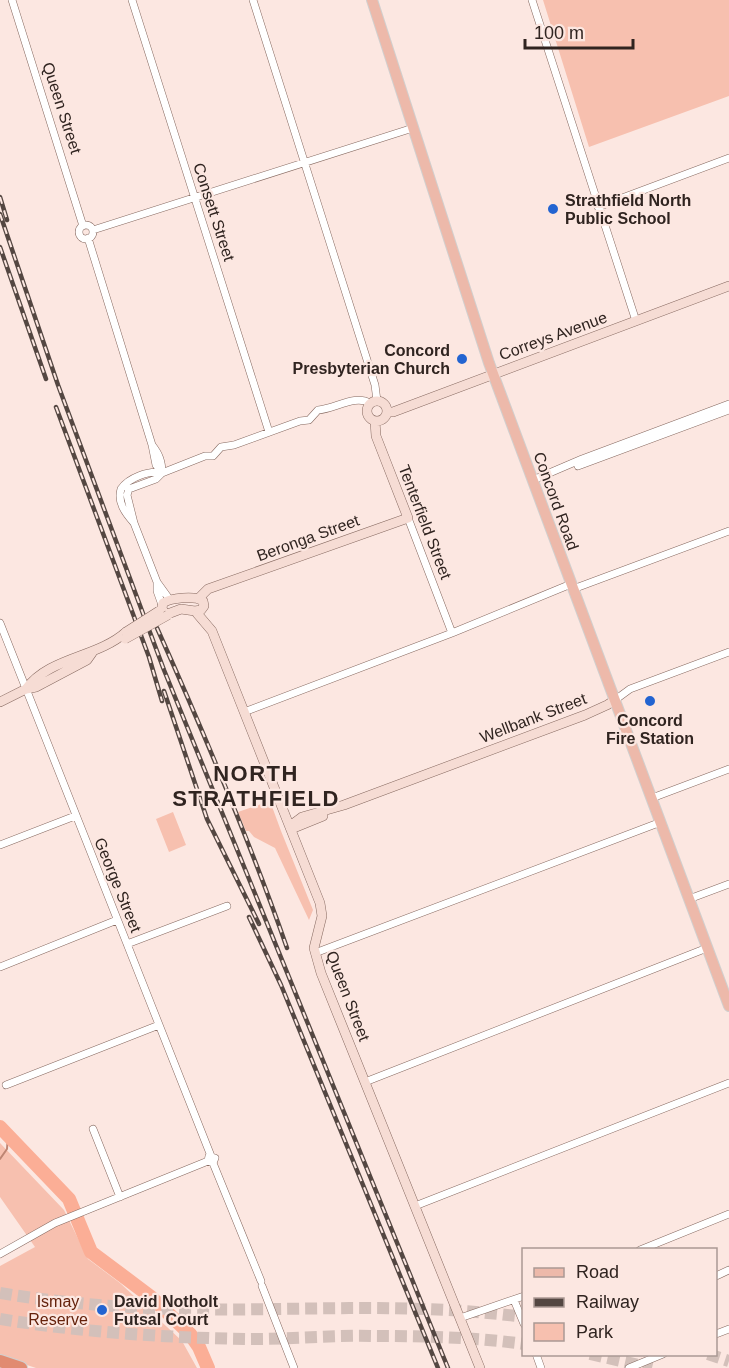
<svg xmlns="http://www.w3.org/2000/svg" width="729" height="1368" viewBox="0 0 729 1368" font-family="Helvetica,sans-serif">
<style>
.green{fill:#f7c0af}
.lines{fill:none;stroke-linecap:round;stroke-linejoin:round}
.stream{stroke:#be8573;stroke-width:2}
.river{stroke:#fbae96;stroke-width:14}
.highway-tunnel{stroke:#d3c0ba;stroke-width:12;stroke-dasharray:12 6;stroke-linecap:butt}
.street-casing{stroke:#866960;stroke-width:8}
.secondary-casing{stroke:#866960;stroke-width:10}
.primary-casing{stroke:#d1cfce;stroke-width:12}
.highway-casing{stroke:#d1cfce;stroke-width:14}
.street{stroke:#fff;stroke-width:7}
.secondary{stroke:#f6dcd4;stroke-width:9}
.primary{stroke:#edb9aa;stroke-width:10}
.highway{stroke:#e18b71;stroke-width:12}
.rail-casing{stroke:#544742;stroke-width:4.5}
.rail{stroke:#fce7e1;stroke-width:2;stroke-dasharray:7;stroke-linecap:butt}
.secondary-bridge-casing{stroke:#866960;stroke-width:10;stroke-linecap:butt}
.secondary-bridge{stroke:#f6dcd4;stroke-width:9}
.poi-dot{fill:#2364d1;stroke:#fce7e1;stroke-width:2}
.labels{text-anchor:middle;dominant-baseline:central;stroke-width:4.5;stroke-linejoin:round;paint-order:stroke}
.street-label{font-size:16px;fill:#302420;stroke:#fce7e1}
.poi-label{font-size:16px;font-weight:bold;fill:#302420;stroke:#fce7e1;text-anchor:start}
.park-label{font-size:16px;fill:#65220c;stroke:#fce7e1}
.district-label{font-size:22px;font-weight:bold;letter-spacing:1.5px;fill:#302420;stroke:#fce7e1}
</style>
<rect width="100%" height="100%" fill="#fce7e1"/>
<path class="green" d="M543,0H729V96L589,147Z
M270,801L281,831L313,910L309,920L275,848L254,837L249,831H246L238,812Z
M173,812L186,845L169,852L156,819Z
M0,1143L64,1210L88,1259L120,1283L182,1341L197,1368H36L0,1356V1266L35,1247L0,1197Z"/>
<g class="lines">
<path class="stream" d="M0,1159L7,1149L8,1135"/>
<path class="river" d="M0,1127L69,1199L91,1252L151,1297L190,1334L199,1347L208,1368"/>
<path class="highway-tunnel" d="M0,1293C55,1302 112,1307 168,1309C287,1312 405,1301 524,1317
M0,1319C82,1332 167,1338 250,1339C291,1339 332,1335 373,1336C423,1336 474,1337 524,1344
M590,1354L652,1368
M708,1354L729,1361"/>
<g class="street-casing">
<path id="street" d="M12,0L83,226
M132,0L269,432
M253,0L375,385L377,401
M532,0L636,321
M598,207L729,158
M79 232a7 7 0 1 1 14 0a7 7 0 1 1-14 0Z
M93,230L413,128
M88,238L152,445L156,465L162,473
M152,445C159,454 162,461 162,473
M578,466L729,410
M533,480L582,459L729,404
M408,518L452,633
M134,523C125,513 117,502 121,489C128,478 149,470 162,473
M157,582V591L162,605
M573,589L729,531
M170,600L157,582L134,523L127,495L129,489L156,479L162,473L205,456H213L221,447L234,445L300,421L309,420L318,410C335,409 355,394 370,403
M0,623L211,1156
M615,700L630,689L729,652
M244,712L452,633L571,584
M652,798L729,769
M0,845L75,816
M689,899L729,884
M127,944L227,906
M315,953L661,822
M0,967L117,920
M365,1082L707,948
M6,1085L159,1025
M93,1129L120,1197
M213,1163L261,1281
M415,1206L729,1083
M640,1250L729,1214
M0,1254L55,1223L208,1161L213,1163L215,1158L209,1156L208,1161
M716,1276L729,1270
M262,1286L294,1368
M514,1300L524,1324
M460,1318L524,1296
M716,1334L729,1329
M536,1354L541,1368
M629,1368L663,1354"/>
</g>
<g class="secondary-casing">
<path id="secondary" d="M367 411a10 10 0 1 1 20 0a10 10 0 1 1-20 0Z
M387,412H393L729,286
M199,598L208,589L408,518L376,436L375,421
M195,611L201,610L204,606L203,601C195,595 171,598 163,603L162,608L165,615L181,609L195,611L212,631L320,903L322,916L314,948L321,973L480,1368
M26,689C49,657 97,658 126,632
M0,702L26,689L36,687L87,660L92,653
M290,826L302,817L344,805L585,715L607,705L615,700
M291,829L323,816"/>
</g>
<g class="primary-casing">
<path id="primary" d="M372,0L489,363L729,1006"/>
</g>
<g class="highway-casing">
<path id="highway" d="M0,1361L21,1368"/>
</g>
<use href="#street" class="street"/>
<use href="#secondary" class="secondary"/>
<use href="#primary" class="primary"/>
<use href="#highway" class="highway"/>
<g class="rail-casing">
<path id="rail" d="M0,197L7,220
M0,214L58,385L164,670L448,1368
M0,247L46,379
M56,407L149,657L162,701
M157,628C204,733 249,839 287,948
M164,691L207,819L259,924
M249,917L281,985L438,1368"/>
</g>
<use href="#rail" class="rail"/>
<g class="secondary-bridge-casing">
<path id="secondary-bridge" d="M126,632L159,611
M125,639L168,615"/>
</g>
<use href="#secondary-bridge" class="secondary-bridge"/>
</g>
<g class="poi-dot">
<circle cx="553" cy="209" r="6"/>
<circle cx="462" cy="359" r="6"/>
<circle cx="650" cy="701" r="6"/>
<circle cx="102" cy="1310" r="6"/>
</g>
<g class="labels">
<g class="street-label">
<text transform="translate(62 108) rotate(72)">Queen Street</text>
<text transform="translate(214 212) rotate(72)">Consett Street</text>
<text transform="translate(553 336) rotate(-20)">Correys Avenue</text>
<text transform="translate(556 501) rotate(70)">Concord Road</text>
<text transform="translate(425 522) rotate(69)">Tenterfield Street</text>
<text transform="translate(308 538) rotate(-20)">Beronga Street</text>
<text transform="translate(533 718) rotate(-21)">Wellbank Street</text>
<text transform="translate(118 885) rotate(68)">George Street</text>
<text transform="translate(348 996) rotate(69)">Queen Street</text>
</g>
<g class="poi-label">
<text x="565" y="200">Strathfield North<tspan x="565" dy="18">Public School</tspan></text>
<text x="450" y="350" text-anchor="end">Concord<tspan x="450" dy="18">Presbyterian Church</tspan></text>
<text x="650" y="720" text-anchor="middle">Concord<tspan x="650" dy="18">Fire Station</tspan></text>
<text x="114" y="1301">David Notholt<tspan x="114" dy="18">Futsal Court</tspan></text>
</g>
<g class="park-label">
<text x="58" y="1301">Ismay<tspan x="58" dy="18">Reserve</tspan></text>
</g>
<g class="district-label">
<text x="256" y="773">NORTH<tspan x="256" dy="25">STRATHFIELD</tspan></text>
</g>
</g>
<rect x="522" y="1248" width="195" height="108" fill="#fce7e1" stroke="#aa9994" stroke-width="1.5"/>
<rect x="534" y="1268" width="30" height="9" fill="#edb9aa" stroke="#aa9994" stroke-width="1.5"/>
<text x="576" y="1278" font-size="18" fill="#302420">Road</text>
<rect x="534" y="1298" width="30" height="9" fill="#544742" stroke="#aa9994" stroke-width="1.5"/>
<text x="576" y="1308" font-size="18" fill="#302420">Railway</text>
<rect x="534" y="1323" width="30" height="18" fill="#f7c0af" stroke="#aa9994" stroke-width="1.5"/>
<text x="576" y="1338" font-size="18" fill="#302420">Park</text>
<path d="M525 39v9h108v-9" fill="none" stroke="#302420" stroke-width="3"/>
<text x="534" y="39" font-size="18" fill="#302420" stroke="#fce7e1" stroke-width="4.5" paint-order="stroke">100 m</text>
</svg>
